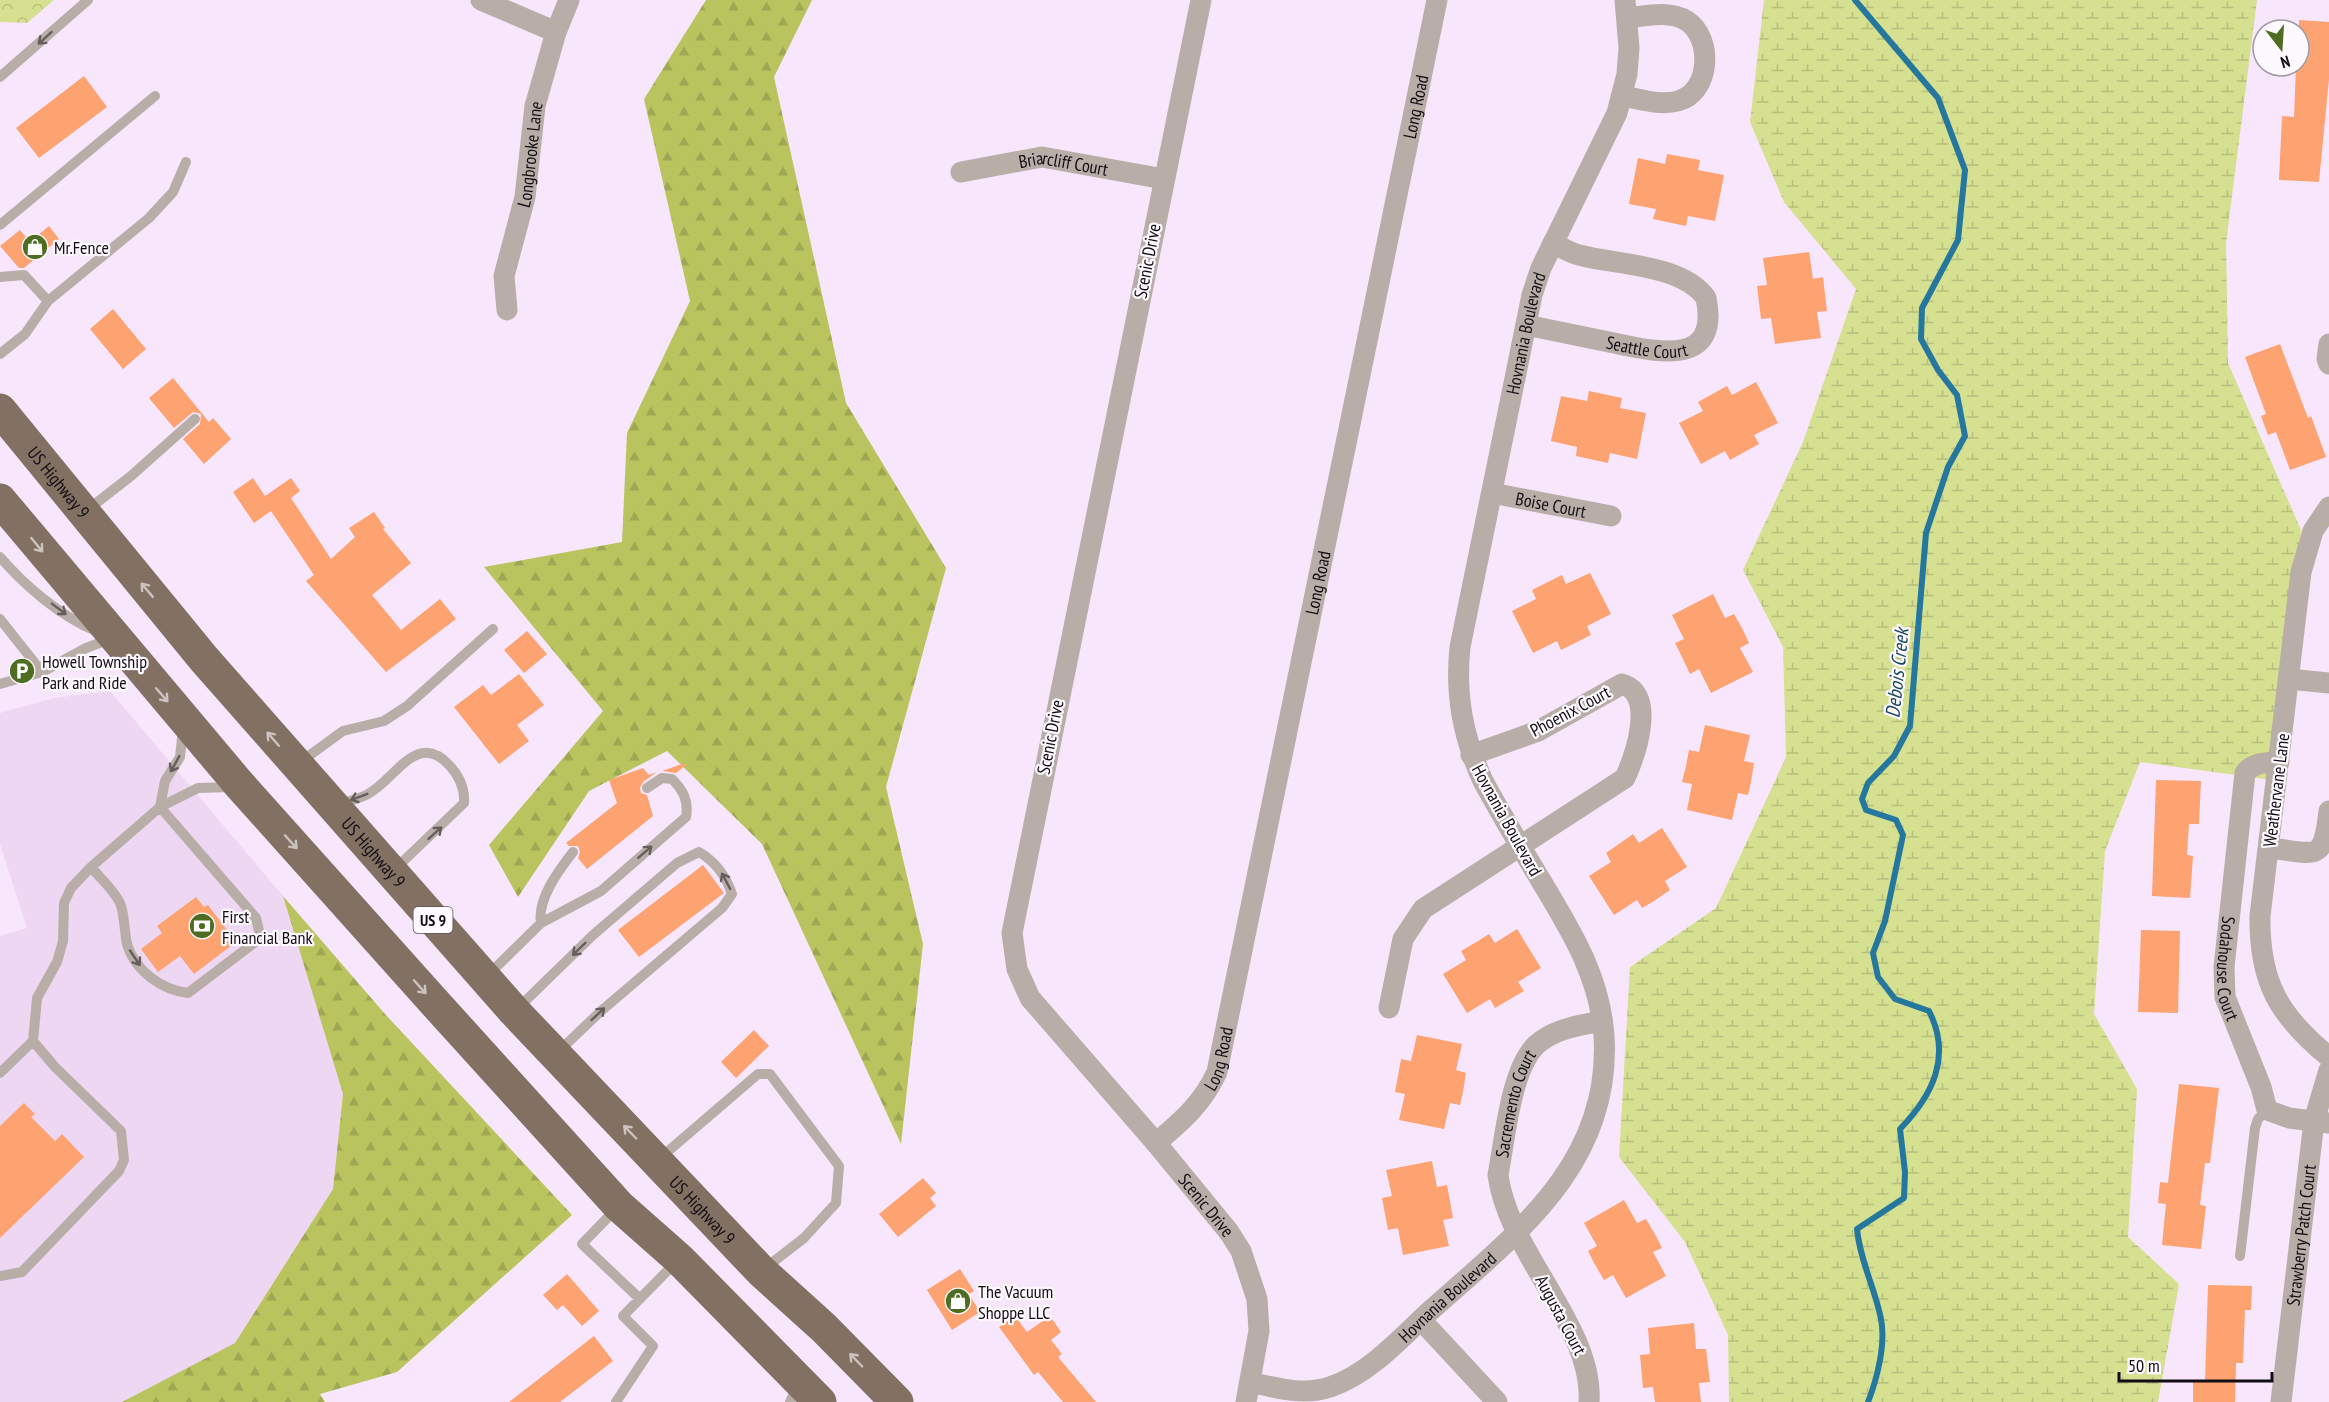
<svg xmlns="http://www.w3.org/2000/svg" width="2329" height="1402" viewBox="0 0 2329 1402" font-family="'PT Sans Narrow',sans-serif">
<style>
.built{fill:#edd7f3}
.forest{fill:url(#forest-firs)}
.wetland{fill:url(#wetland-marsh)}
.park{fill:url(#park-crowns)}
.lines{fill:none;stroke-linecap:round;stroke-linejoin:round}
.stream{stroke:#25779d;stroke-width:6}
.building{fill:#fda271}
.service{stroke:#b8aea7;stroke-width:10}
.minor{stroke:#b8aea7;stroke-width:21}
.trunk{stroke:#827062;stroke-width:33}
.oneway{stroke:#655e5e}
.oneway2{stroke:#ccc2c0}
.labels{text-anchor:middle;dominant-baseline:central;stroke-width:4.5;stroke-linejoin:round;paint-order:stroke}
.shield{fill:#fdf9fe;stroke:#58545a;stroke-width:1.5}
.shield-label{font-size:16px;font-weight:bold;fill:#120d14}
.street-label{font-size:18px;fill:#120d14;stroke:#fdf9fe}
.poi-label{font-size:18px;fill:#120d14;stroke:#fdf9fe;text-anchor:start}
.water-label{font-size:20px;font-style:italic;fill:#19485e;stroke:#fdf9fe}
</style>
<defs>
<pattern id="forest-firs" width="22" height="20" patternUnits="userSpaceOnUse" patternTransform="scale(1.5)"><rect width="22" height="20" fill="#b9c45f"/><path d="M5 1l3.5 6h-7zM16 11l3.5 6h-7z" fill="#9ea752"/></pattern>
<pattern id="wetland-marsh" width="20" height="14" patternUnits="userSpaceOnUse" patternTransform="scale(1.5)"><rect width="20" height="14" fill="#d6e091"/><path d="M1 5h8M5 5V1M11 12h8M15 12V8" fill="none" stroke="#b7bf7c"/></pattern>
<pattern id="park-crowns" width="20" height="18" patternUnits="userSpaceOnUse" patternTransform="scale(1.5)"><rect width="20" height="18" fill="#d6e091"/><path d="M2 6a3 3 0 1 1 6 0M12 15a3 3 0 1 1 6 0" fill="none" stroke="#b7bf7c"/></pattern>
</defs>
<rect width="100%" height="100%" fill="#f8e6fc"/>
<path class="built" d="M110,691L283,896L343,1094L333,1189L235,1343L122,1402H0V936L27,928L0,844V713L54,698Z"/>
<path class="forest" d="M706,0H812L774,77L846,403L946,568L886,787L923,944L901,1144L762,844L667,751L589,791L518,897L489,845L603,711L484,567L622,542L627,433L690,301L644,99Z
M283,896L385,1014L572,1215L397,1372L320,1394L325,1402H122L235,1343L333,1189L343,1094Z"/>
<path class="wetland" d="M1764,0H2257L2226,243L2228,363L2301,530L2272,780L2140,762L2105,851L2094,1014L2137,1089L2128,1237L2179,1284L2158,1402H1729L1728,1335L1685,1242L1619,1157L1630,967L1716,908L1786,757L1783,647L1743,570L1803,442L1856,289L1784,202L1750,122Z"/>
<path class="park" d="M0,0H54L27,23L0,22Z"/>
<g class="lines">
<path class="stream" d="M1855,0L1938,98L1965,170L1958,240L1922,308L1921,339L1938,370L1957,395L1965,436L1948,467L1926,533L1910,726L1894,756L1868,783L1862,799L1866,810L1896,820L1903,835L1885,921L1873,953L1878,977L1895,999L1929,1011C1952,1056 1933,1095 1900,1129L1905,1172L1904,1198L1857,1229C1860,1261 1875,1288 1881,1319C1886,1344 1877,1379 1868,1402"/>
</g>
<path class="building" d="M2299,20L2329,22V79L2319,182L2279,180L2282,116L2294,117L2296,66H2299Z
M84,76L107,107L39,158L16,128Z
M1667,154L1700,160L1698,170L1724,175L1715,221L1688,216L1686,226L1667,222L1653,219L1656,209L1629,204L1638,158L1665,164Z
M49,226L59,239L24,268H19L0,246L20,230L30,242Z
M1809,252L1813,279L1823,277L1827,311L1817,312L1821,338L1775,344L1771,318L1761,319L1757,286L1767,285L1763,258Z
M113,309L146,349L123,369L90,329Z
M2280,344L2308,418L2311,416L2326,457L2290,470L2276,432L2268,435L2261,416L2266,414L2245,357Z
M173,378L209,422L213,418L231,439L204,464L183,439L200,424L201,414L193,412L174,428L149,398Z
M1756,382L1778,423L1754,435L1759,444L1730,460L1725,451L1701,464L1679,423L1703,411L1698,402L1727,386L1732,395Z
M1589,391L1622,398L1620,408L1646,413L1637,459L1610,453L1608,463L1576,456L1577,447L1551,441L1561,396L1587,401Z
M253,478L265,496L291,478L300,491L291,498L331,559L355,537L349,528L374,512L385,528L383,529L411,563L372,595L401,630L440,599L456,619L386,672L306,581L314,575L271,511L254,523L233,492Z
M1590,573L1611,614L1587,626L1591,635L1561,650L1557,641L1533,653L1512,611L1536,599L1532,590L1562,575L1566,584Z
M1713,594L1725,618L1734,614L1742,628L1749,643L1740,648L1753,672L1711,693L1699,669L1690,674L1681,655L1675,643L1684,639L1672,615Z
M527,631L547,654L524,673L504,650Z
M519,674L544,705L517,725L529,741L499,764L454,707L483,685L491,695Z
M1705,725L1750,735L1744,761L1754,763L1751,782L1748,795L1738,793L1732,820L1687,810L1692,784L1682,782L1686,766L1689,750L1699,752Z
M685,763L686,765L676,773L662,771Z
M643,768L649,775L657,772L643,782L640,788L641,793L647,795L653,816L587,869L578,858L580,852L578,846H569L566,843L617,803L609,780Z
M2156,780L2201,781L2199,824H2189L2187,855L2193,856L2190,898L2152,896Z
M1662,828L1687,867L1665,881L1670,890L1654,901L1642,908L1637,900L1614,915L1589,876L1611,862L1606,853L1633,834L1639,843Z
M703,865L724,893L639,957L618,930Z
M196,897L204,907L208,905L236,942L194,974L180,956L158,972L141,949L162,933L157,926Z
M1517,929L1541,968L1518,982L1524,991L1495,1008L1490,999L1467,1013L1443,974L1466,960L1461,951L1478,941L1489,934L1495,943Z
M2141,930L2180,931L2178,1013L2138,1012Z
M754,1030L769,1046L736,1078L721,1062Z
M1417,1035L1462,1044L1456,1070L1466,1073L1463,1092L1460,1105L1450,1103L1444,1129L1399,1120L1405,1094L1395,1092L1401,1059L1411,1061Z
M2179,1084L2219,1088L2210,1163H2205L2200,1205L2206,1206L2201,1249L2162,1245L2166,1204L2158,1203L2160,1182L2168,1183Z
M24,1103L35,1114L31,1117L55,1141L62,1134L84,1157L0,1238V1126Z
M1432,1161L1437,1187L1447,1185L1450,1201L1453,1218L1443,1220L1449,1246L1403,1255L1398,1228L1388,1230L1382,1198L1392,1196L1386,1170Z
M923,1178L936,1193L930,1198L936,1206L898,1237L879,1214Z
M1624,1200L1637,1223L1646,1219L1656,1236L1662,1248L1653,1252L1666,1276L1626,1298L1613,1275L1604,1280L1594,1263L1588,1251L1597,1246L1584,1223Z
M960,1269L974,1291L969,1294L980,1312L952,1330L927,1290Z
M567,1274L599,1311L582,1326L563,1305L557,1310L543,1295Z
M2208,1285L2252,1286L2251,1310H2245L2243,1363H2236L2235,1402H2193V1381L2205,1382Z
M1015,1316L1027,1332L1050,1316L1061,1332L1051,1340L1062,1354L1058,1357L1096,1402H1063L1038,1372L1034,1375L999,1327Z
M1694,1323L1696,1349H1706L1710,1382L1699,1383L1701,1402H1655L1653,1387L1643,1388L1640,1355L1650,1354L1648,1328Z
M594,1336L613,1361L560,1402H509Z"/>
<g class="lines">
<path class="service" d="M0,77L88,0
M0,225L155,96
M0,277L24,275L48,301L25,334L0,354
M48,301L149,218L173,192L186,162
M86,511L131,476L195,419
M0,557C25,586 60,616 96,631
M0,619L42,672
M0,684L42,672L86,648L110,639
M299,763L343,731L384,721L407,706L493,629
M338,805C348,801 359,799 368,794C396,779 417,729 450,766C460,777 465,788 464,803L394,870
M160,807L165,781L180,757L183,729
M573,852C559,870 537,899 541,923L601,891L686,817C689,801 683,790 672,779L662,778L647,788
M91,867C100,878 114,890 120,903C125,915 124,931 127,944C135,971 162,990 188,993L254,943L260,935L256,918L160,807
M487,976L541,923
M516,1010L593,935L677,863L699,852C716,862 726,876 732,894L722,908L601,1011L558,1052
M0,1073L33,1041L37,998L57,962L63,941L64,903L71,888L91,867L160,807L198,788L232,787
M659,1159L758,1074H770L839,1166L836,1203L804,1238L764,1269
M616,1209L582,1244L640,1299
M2240,1256L2255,1128L2258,1119L2267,1110
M0,1276L22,1272L119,1171L124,1160L121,1131L55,1067L33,1041
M616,1402L653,1346L623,1316L677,1261
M790,1402L798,1384"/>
<g class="minor">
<path d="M481,0L556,32"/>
<path id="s1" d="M1201,0L1012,933L1017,969L1030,998L1156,1143L1229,1232L1241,1251L1257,1299L1259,1331L1246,1402"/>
<path d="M1622,96C1640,99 1660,106 1678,101C1711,92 1713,38 1687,21C1669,10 1646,16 1627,18"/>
<path id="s2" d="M961,172L1042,157L1164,179"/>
<path id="s3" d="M507,310L504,276L525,197L535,106L556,32L569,0"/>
<path id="s4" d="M1526,325C1554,331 1581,336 1609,342C1650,350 1721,371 1706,298C1682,264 1616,265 1579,255C1570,253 1561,247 1553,243"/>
<path d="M2329,344L2327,359L2329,364"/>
<path id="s5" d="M1492,493L1611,516"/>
<path d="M2329,507L2313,531L2301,572L2260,916C2259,982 2279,1016 2329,1057"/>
<path d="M2289,679L2329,683"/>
<path id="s6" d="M2279,762C2266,763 2253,762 2245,773L2224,967L2225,997L2261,1087L2267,1110L2289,1118L2329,1123"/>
<path d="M2269,848C2317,853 2323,864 2329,811"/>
<path d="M1389,1008L1403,939L1423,909L1625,778C1635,756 1657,694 1622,684L1538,731L1471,755"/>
<path id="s7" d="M1156,1143C1182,1121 1203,1103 1217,1072L1437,0"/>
<path d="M1421,1320L1497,1402"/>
<path id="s8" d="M1250,1382C1277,1388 1303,1396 1330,1387C1369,1374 1401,1338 1430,1311C1515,1235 1612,1164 1604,1036C1600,976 1570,929 1540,879C1520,846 1501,814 1483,781C1463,737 1455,695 1460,647L1532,295L1541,268L1617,113L1627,74L1629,48L1625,0"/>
<path id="s9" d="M1589,1402C1594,1327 1508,1253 1498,1175C1505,1140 1511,1061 1541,1041C1559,1028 1581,1025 1602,1021"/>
<path id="s10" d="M2281,1402L2314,1121L2329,1070"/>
</g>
<g class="trunk">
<path id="s11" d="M0,410L204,659L514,1011L761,1271L824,1328L897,1402"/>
<path d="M0,500L238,783L435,1003L619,1206L679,1259L820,1402"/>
</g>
</g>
<defs><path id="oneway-shaft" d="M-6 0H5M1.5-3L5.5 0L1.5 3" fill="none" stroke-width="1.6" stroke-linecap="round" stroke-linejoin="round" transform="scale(1.5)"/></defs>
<g class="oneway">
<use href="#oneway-shaft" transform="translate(45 38) rotate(138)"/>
<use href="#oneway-shaft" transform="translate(59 609) rotate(37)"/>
<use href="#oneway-shaft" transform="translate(175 764) rotate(119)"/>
<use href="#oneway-shaft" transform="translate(359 797) rotate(159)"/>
<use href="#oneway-shaft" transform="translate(435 833) rotate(-42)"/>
<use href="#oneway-shaft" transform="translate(645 852) rotate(-41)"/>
<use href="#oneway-shaft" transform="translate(726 881) rotate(-118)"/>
<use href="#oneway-shaft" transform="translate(579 949) rotate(136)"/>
<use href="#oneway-shaft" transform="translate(135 958) rotate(56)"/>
<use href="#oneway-shaft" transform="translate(598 1014) rotate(-43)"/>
</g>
<g class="oneway2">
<use href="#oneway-shaft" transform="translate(37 545) rotate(51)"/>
<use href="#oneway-shaft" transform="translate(147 590) rotate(-130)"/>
<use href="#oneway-shaft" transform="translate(162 695) rotate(49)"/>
<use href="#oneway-shaft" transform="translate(273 739) rotate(-131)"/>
<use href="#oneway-shaft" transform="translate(291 842) rotate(48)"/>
<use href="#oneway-shaft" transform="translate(420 987) rotate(48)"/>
<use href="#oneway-shaft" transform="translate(630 1132) rotate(-134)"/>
<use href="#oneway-shaft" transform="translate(856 1360) rotate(-134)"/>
</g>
<defs>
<g id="shop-disc" transform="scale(1.35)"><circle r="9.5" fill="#4e6d23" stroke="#fdf9fe"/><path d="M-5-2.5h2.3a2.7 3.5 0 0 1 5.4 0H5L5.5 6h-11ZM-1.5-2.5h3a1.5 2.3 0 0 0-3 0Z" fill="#fff"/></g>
<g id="parking-disc" transform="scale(1.35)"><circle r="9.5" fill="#4e6d23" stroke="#fdf9fe"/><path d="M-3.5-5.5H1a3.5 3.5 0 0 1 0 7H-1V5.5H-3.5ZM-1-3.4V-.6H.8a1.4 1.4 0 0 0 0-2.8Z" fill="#fff"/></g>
<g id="bank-disc" transform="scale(1.35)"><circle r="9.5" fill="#4e6d23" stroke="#fdf9fe"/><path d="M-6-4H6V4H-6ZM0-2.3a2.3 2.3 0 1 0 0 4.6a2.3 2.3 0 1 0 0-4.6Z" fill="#fff"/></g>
</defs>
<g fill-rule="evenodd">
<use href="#shop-disc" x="35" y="247"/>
<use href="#parking-disc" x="22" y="671"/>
<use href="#bank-disc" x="202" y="926"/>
<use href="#shop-disc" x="958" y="1301"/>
</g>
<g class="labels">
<rect class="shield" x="413.5" y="907" width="39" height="26" rx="4.5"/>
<g class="shield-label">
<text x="433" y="920">US 9</text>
</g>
<g class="street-label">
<text stroke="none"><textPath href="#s7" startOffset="1080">Long Road</textPath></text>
<text stroke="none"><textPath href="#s3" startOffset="159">Longbrooke Lane</textPath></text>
<text stroke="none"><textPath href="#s2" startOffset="104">Briarcliff Court</textPath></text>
<text transform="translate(1147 261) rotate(-79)">Scenic Drive</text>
<text stroke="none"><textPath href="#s8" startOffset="1290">Hovnania Boulevard</textPath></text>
<text stroke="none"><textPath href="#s4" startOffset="123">Seattle Court</textPath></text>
<text stroke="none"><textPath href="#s11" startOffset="93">US Highway 9</textPath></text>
<text stroke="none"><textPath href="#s5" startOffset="60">Boise Court</textPath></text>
<text stroke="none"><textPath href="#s7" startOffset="594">Long Road</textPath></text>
<text transform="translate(1570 711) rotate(-28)">Phoenix Court</text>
<text transform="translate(1050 737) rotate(-79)">Scenic Drive</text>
<text transform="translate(2276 790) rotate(-83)">Weathervane Lane</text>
<text transform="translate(1507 820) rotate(61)">Hovnania Boulevard</text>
<text stroke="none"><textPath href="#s11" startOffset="579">US Highway 9</textPath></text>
<text stroke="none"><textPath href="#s6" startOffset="234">Sodahouse Court</textPath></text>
<text stroke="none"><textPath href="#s7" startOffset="108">Long Road</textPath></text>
<text stroke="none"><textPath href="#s9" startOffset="321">Sacremento Court</textPath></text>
<text stroke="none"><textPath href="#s1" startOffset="1292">Scenic Drive</textPath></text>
<text stroke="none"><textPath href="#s11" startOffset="1065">US Highway 9</textPath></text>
<text stroke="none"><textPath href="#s10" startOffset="168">Strawberry Patch Court</textPath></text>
<text stroke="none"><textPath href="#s8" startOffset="230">Hovnania Boulevard</textPath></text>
<text transform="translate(1561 1315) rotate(62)">Augusta Court</text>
</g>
<g class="poi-label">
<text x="54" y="247">Mr.Fence</text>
<text x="42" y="661">Howell Township<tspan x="42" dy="21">Park and Ride</tspan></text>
<text x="222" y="916">First<tspan x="222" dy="21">Financial Bank</tspan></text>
<text x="978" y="1291">The Vacuum<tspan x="978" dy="21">Shoppe LLC</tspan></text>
</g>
<g class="water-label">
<text transform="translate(1897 673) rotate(-84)">Debois Creek</text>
</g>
</g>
<g transform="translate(2281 48) rotate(163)"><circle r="28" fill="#fdf9fe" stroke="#9f9ba0" stroke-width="1.5"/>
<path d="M0-4.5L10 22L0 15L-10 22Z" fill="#4e6d23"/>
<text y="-9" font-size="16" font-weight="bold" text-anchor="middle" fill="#120d14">N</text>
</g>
<path d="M2119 1372v9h153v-9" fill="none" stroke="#120d14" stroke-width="3"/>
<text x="2128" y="1372" font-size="18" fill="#120d14" stroke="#fdf9fe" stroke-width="4.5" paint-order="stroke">50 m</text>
</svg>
